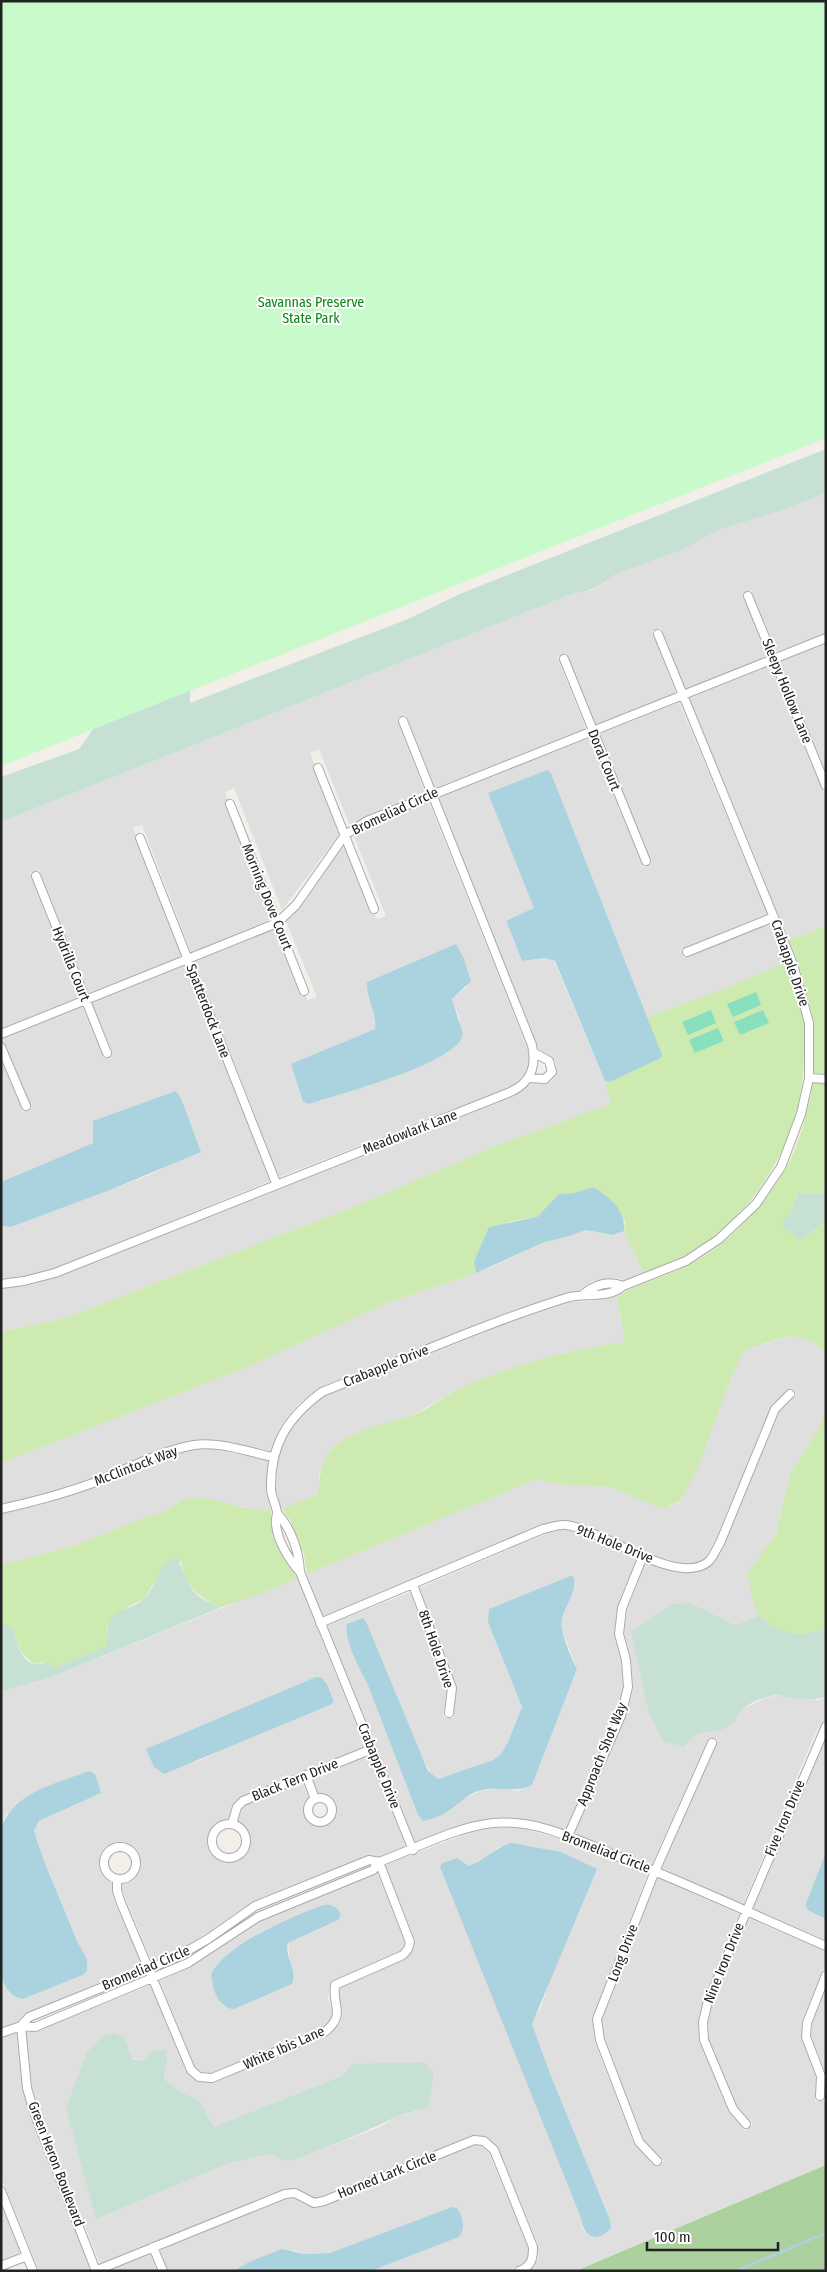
<svg xmlns="http://www.w3.org/2000/svg" width="827" height="2272" viewBox="0 0 827 2272" font-family="'Fira Sans Condensed',sans-serif">
<style>
.residential{fill:#e0dfdf;fill-rule:evenodd}
.grass{fill:#cdebb0}
.forest{fill:#add19e}
.wetland{fill:#c6e0d4}
.park{fill:#c8facc}
.pitch{fill:#88e0be}
.water{fill:#aad3df}
.lines{fill:none;stroke-linecap:round;stroke-linejoin:round}
.stream{stroke:#aad3df;stroke-width:2.5}
.minor-casing{stroke:#a9a9a9;stroke-width:10}
.minor{stroke:#fff;stroke-width:8}
.labels{text-anchor:middle;dominant-baseline:central;stroke-width:4;stroke-linejoin:round;paint-order:stroke}
.park-label{font-size:14px;fill:#0c8416;stroke:#fff}
.street-label{font-size:14px;fill:#222;stroke:#fff}
</style>
<rect width="100%" height="100%" fill="#f2efe9"/>
<path class="residential" d="M826,493V633L777,652L751,590L742,594L767,656L685,690L661,628L652,631L676,694L596,726L566,653L557,657L586,729L435,788L406,715L397,719L425,792L365,817L350,826L319,749L310,753L341,832L282,910L234,788L225,792L274,918L191,952L142,825L133,828L182,956L88,993L39,870L30,873L79,997L1,1030V822L572,594L592,590L605,583L614,575L682,550L719,530L786,509Z
M826,643V772L780,660Z
M771,664L826,799V926L789,940L689,698Z
M679,702L768,915L681,950L684,958L771,923L780,944L776,945L783,964L723,989L647,1017L551,773L547,770L489,793L534,908L506,922L522,961L546,958L554,961L605,1081L612,1104L495,1146L361,1204L68,1317L1,1332V1288L24,1286L57,1277L510,1098L523,1091L531,1083L543,1084L552,1081L557,1072L556,1063L550,1055L538,1049L438,796L590,738L643,867L652,863L599,734Z
M428,800L527,1047L529,1058L527,1072L513,1086L279,1177L194,961L277,927L307,1000L317,997L286,921L345,842L377,919L386,916L353,834ZM468,986L452,999L460,1020L391,1078L309,1104L303,1102L292,1064L375,1029L376,1019L367,993Z
M185,964L270,1181L53,1269L23,1277L1,1279V1226L11,1227L110,1190L147,1176L200,1150L181,1098L176,1091L94,1133L93,1143L1,1182V1060L23,1112L32,1108L3,1039L82,1005L104,1058L113,1054L91,1002Z
M586,1230L613,1235L624,1231L644,1274L625,1280L615,1278L593,1281L578,1291L517,1309L321,1387L298,1404L281,1426L270,1451L215,1440L194,1441L170,1446L92,1478L36,1497L1,1505V1463L245,1368L390,1302L492,1267L545,1242L570,1236Z
M617,1296L625,1342L565,1353L505,1371L456,1390L415,1414L347,1438L331,1450L319,1474L318,1494L285,1509L281,1508L276,1491L278,1457L289,1431L306,1410L325,1396L520,1318L570,1302L593,1301Z
M797,1336L812,1340L826,1352V1407L821,1424L790,1475L776,1534L748,1574L759,1616L735,1625L691,1603L644,1692L648,1711L685,1747L694,1735L733,1724L741,1710L765,1698L779,1695L793,1698L819,1700L826,1696V1717L815,1734L743,1905L661,1868L718,1740L709,1738L652,1864L574,1834L625,1716L633,1687L631,1660L624,1633L627,1609L646,1562L680,1573H696L713,1564L724,1544L780,1411L797,1394L791,1388L771,1408L715,1541L705,1558L695,1564H681L645,1552L585,1525L564,1520L542,1525L323,1617L307,1574L537,1479L556,1484L610,1487L662,1509L680,1502L730,1380L745,1350L781,1338Z
M212,1449L268,1460L266,1492L271,1510L256,1512L244,1507L182,1500L161,1514L148,1516L74,1546L1,1565V1514L38,1506L95,1487L173,1455L195,1450Z
M564,1529L580,1534L637,1559L617,1608L614,1635L621,1661L623,1687L616,1715L565,1830L529,1820L492,1818L466,1824L416,1844L327,1625L410,1592L447,1689L443,1717L453,1718L457,1687L419,1588L545,1534ZM570,1576H573L575,1586L566,1606L561,1627L577,1669L532,1785L517,1791L505,1788L479,1791L464,1799L448,1813L424,1821L418,1815L367,1683L360,1670L421,1755L432,1776L438,1779L493,1760L501,1754L508,1742L522,1707L494,1637L489,1609Z
M297,1578L365,1747L240,1797L233,1805L229,1819L219,1822L211,1830L208,1838L210,1850L214,1856L225,1862L241,1858L247,1853L251,1841L247,1828L238,1821L243,1806L302,1782L309,1797L303,1807L306,1819L319,1826L330,1823L337,1814L336,1804L330,1796L318,1793L312,1778L369,1755L406,1847L379,1857L367,1856L266,1896L243,1908L183,1950L152,1962L122,1890V1884L131,1880L139,1872L141,1865L139,1855L135,1849L127,1843L111,1845L101,1854L99,1868L103,1876L112,1883V1893L116,1905L142,1965L27,2013L18,2022L1,2029V1977L10,1994L23,1999L83,1975L87,1971V1959L78,1943L44,1861L34,1831L39,1821L101,1793L6,1814L1,1828V1692L51,1677ZM293,1687L245,1739L192,1764L272,1697Z
M826,1735V1852L805,1906L809,1911L826,1919V1940L752,1909Z
M516,1827L566,1840L648,1873L592,2020L595,2042L634,2144L656,2167L664,2161L643,2140L605,2039L602,2019L657,1877L739,1914L703,2000L698,2022L699,2042L728,2111L745,2131L753,2124L737,2106L709,2039L708,2022L713,2002L748,1918L826,1951V1963L802,2021L801,2037L816,2077L815,2101H825L826,2078V2165L576,2271H530L538,2260V2245L498,2149L488,2138L474,2135L322,2196L315,2198L297,2189L283,2190L100,2264L40,2113L32,2087L26,2031H36L150,1985L186,2072L198,2081L214,2082L329,2034L341,2022L343,2011L338,1997L339,1987L404,1959L412,1952L415,1940L385,1865L469,1833L492,1828ZM500,1846L548,1986L540,2010L532,2020V2030L610,2220L597,2237L587,2234L582,2228L581,2218L441,1867L442,1863L457,1858L469,1866L482,1860ZM124,2037L133,2058L142,2061L152,2051L167,2061L164,2079L180,2093L199,2101L213,2128L342,2076L352,2064L419,2111L398,2116L380,2127L288,2162L269,2154L227,2164L96,2219Z
M377,1872L405,1942L400,1951L332,1981L328,1997L332,2013L331,2019L323,2027L212,2073L201,2072L195,2067L160,1981L199,1962L260,1921ZM323,1905L338,1920L288,1943L292,1984L234,2009L223,2006L212,1982L211,1974L223,1959L263,1931Z
M826,1988V2074L811,2036L812,2023Z
M16,2033L23,2089L31,2116L90,2268L83,2271H39L1,2177V2038Z
M474,2145H481L489,2153L528,2248V2259L523,2264L507,2271H371L459,2237L463,2224L452,2207L330,2253L304,2254L292,2250L249,2262L233,2271H168L160,2250L286,2199L294,2198L315,2208L325,2205Z
M1,2205L21,2254L1,2262Z
M150,2254L157,2271H108Z"/>
<path class="grass" d="M826,926V1074L814,1073V1021L798,962L789,940Z
M780,944C790,969 800,997 804,1023C806,1033 804,1044 804,1053C804,1152 738,1243 644,1274L624,1231L625,1221L593,1187L574,1193L559,1194L537,1217L508,1222L474,1262L476,1273L390,1302L245,1368L1,1463V1332L68,1317L361,1204L495,1146L611,1104L605,1081L610,1082L661,1058L647,1017L723,989L782,964L776,945Z
M813,1083H826V1193L798,1194L790,1214L783,1222L800,1241L826,1221V1352C796,1325 779,1339 745,1350L730,1380L698,1467L680,1501L662,1509L610,1487L556,1484L537,1479L307,1574L304,1555L290,1520L282,1509L318,1494C318,1480 322,1459 333,1448C354,1428 387,1425 413,1415C429,1409 442,1398 456,1390C509,1365 568,1350 625,1342L617,1296C638,1284 664,1277 687,1266C727,1246 762,1208 785,1170C800,1144 807,1111 813,1083Z
M826,1407V1628C804,1636 775,1638 760,1617C754,1609 750,1585 747,1574L776,1534L790,1475L821,1424Z
M200,1498C225,1499 246,1513 271,1510C269,1534 284,1560 297,1578L263,1593L219,1608C196,1593 187,1590 181,1561L154,1583L144,1599L126,1608L107,1627L108,1641L106,1647L54,1668L50,1667L51,1663L44,1662L35,1664C23,1657 18,1648 15,1634L1,1624V1565L74,1546L148,1516L161,1514L182,1500Z"/>
<path class="forest" d="M826,2165V2271H576L604,2259Z"/>
<path class="wetland" d="M826,449V493L786,509L719,530L682,550L614,575C601,587 589,591 572,594L1,822V777L79,749L111,704L198,680L190,692V703L408,619L462,593Z
M826,1193V1221L800,1241L788,1229L785,1230L782,1222L790,1214L798,1194Z
M177,1557L191,1588L199,1597L220,1608L51,1677L1,1692V1624L12,1627C17,1638 19,1661 35,1664C39,1665 45,1662 51,1662L50,1667L54,1668L105,1647C110,1638 105,1629 110,1621C118,1608 136,1608 145,1598C157,1585 159,1562 177,1557Z
M691,1603L735,1625L759,1616C780,1635 798,1638 826,1628V1696C817,1701 802,1699 792,1698C787,1698 782,1695 777,1695C766,1696 750,1702 742,1710C737,1714 737,1722 731,1725C712,1737 699,1724 685,1747L663,1741L648,1711L631,1632L673,1604Z
M114,2033L124,2037L133,2059L142,2061L152,2051L165,2050L167,2061L164,2079L180,2092L199,2101L214,2127L342,2076L352,2064L424,2062L434,2073L429,2106C418,2112 407,2112 396,2117C361,2134 325,2148 288,2162L269,2154L227,2164L96,2219L66,2108L87,2052L104,2035Z"/>
<path class="park" d="M1,1H826V438L1,766Z"/>
<path class="pitch" d="M756,992L761,1005L733,1017L727,1004Z
M711,1010L716,1023L688,1035L682,1022Z
M763,1010L769,1023L740,1035L734,1022Z
M718,1028L724,1041L695,1053L689,1040Z"/>
<path class="water" d="M547,770L551,773L662,1055L661,1058L610,1082L605,1081L555,961L545,958L522,961L506,921L534,908L488,793Z
M456,944L464,959L471,981L452,999L463,1034C458,1064 338,1094 309,1104L303,1102L291,1064L375,1029C377,1012 366,999 367,982Z
M176,1091L181,1098L201,1152L110,1190L11,1227L1,1226V1182L93,1143V1121Z
M593,1187C610,1197 626,1210 624,1231L613,1235L586,1230L570,1236L545,1242L476,1273L474,1262L489,1227L537,1217L559,1194L574,1193Z
M570,1576H573C580,1593 559,1610 562,1628C564,1641 571,1657 577,1669L532,1785C514,1794 498,1785 478,1791C466,1795 459,1804 449,1811C442,1816 432,1819 423,1821L418,1815L367,1683C360,1670 343,1638 347,1624L363,1618L367,1624L428,1771L438,1779L493,1760L501,1754L508,1742L522,1707L488,1622L489,1609Z
M316,1677L322,1678L327,1684L334,1702L330,1705L164,1774L154,1767L146,1749Z
M89,1771L95,1774L101,1793L39,1821L34,1831L44,1861L78,1943L87,1959V1971L83,1975L23,1999C9,1996 7,1989 1,1977V1828C15,1791 56,1784 89,1771Z
M512,1843L561,1852L597,1869L532,2024L549,2071L610,2220L611,2228C597,2244 583,2237 581,2218L440,1867L442,1863L457,1858L469,1866C485,1860 496,1847 512,1843Z
M826,1852V1919L809,1911L805,1906Z
M323,1905C332,1904 336,1906 341,1914L338,1920L288,1943C284,1957 298,1970 292,1984L234,2009C218,2009 212,1987 211,1974C227,1943 292,1917 323,1905Z
M452,2207L457,2208C463,2217 466,2228 459,2237L371,2271H233L249,2262L282,2249L304,2254L330,2253Z"/>
<g class="lines">
<path class="stream" d="M736,2271L826,2233"/>
<g class="minor-casing">
<path id="minor" d="M748,596L826,786
M564,659L646,861
M318,768L374,909
M230,804L304,991
M140,838L276,1183
M36,876L107,1053
M687,952L774,917
M1,1034L277,923L296,905L345,835L367,821L826,638
M1,1047L26,1106
M530,1078L545,1079L552,1072L549,1061L533,1052
M809,1078L826,1079
M1,1284L24,1281L55,1273L508,1093C530,1084 537,1068 532,1045L403,721
M582,1295C594,1285 608,1280 623,1286
M1,1509C33,1502 63,1494 93,1483C126,1470 159,1451 194,1445C219,1441 248,1452 273,1457
M277,1513C291,1528 299,1551 300,1572L413,1850
M300,1572C289,1560 277,1540 276,1524C275,1520 277,1516 277,1512C276,1505 272,1498 271,1490C270,1445 287,1418 322,1392C403,1360 483,1324 566,1298C585,1292 607,1300 623,1286L686,1261L719,1239L756,1204L781,1167L801,1114L809,1078V1023L793,964L658,634
M413,1585L452,1688L449,1713
M320,1623L543,1529C550,1528 559,1524 566,1525C601,1529 677,1587 708,1562C713,1558 716,1549 720,1543L775,1409L790,1394
M306,1775L315,1799
M308 1810a12 12 0 1 1 24 0a12 12 0 1 1-24 0Z
M232,1824L237,1807L243,1801L372,1749
M212 1841a17 17 0 1 1 34 0a17 17 0 1 1-34 0Z
M568,1836L621,1716L628,1687L626,1660L619,1634L622,1608L643,1556
M104 1863a16 16 0 1 1 32 0a16 16 0 1 1-32 0Z
M117,1879V1891L121,1903L191,2070L199,2077L212,2078L326,2031C346,2013 332,2008 335,1985L403,1955L408,1949L410,1942L379,1862
M21,2026L29,2017L175,1958L208,1939L255,1906L369,1860L379,1862C414,1849 456,1827 493,1823C536,1819 578,1840 617,1856C687,1883 756,1916 826,1946
M21,2026L27,2088L35,2115L96,2271
M1,2033L21,2026L35,2027L188,1963L258,1917L373,1870L379,1862
M820,2096L821,2076L806,2037L807,2023L826,1975
M746,2124L733,2109L704,2040L703,2022L708,2001L826,1726
M657,2161L639,2142L600,2040L597,2019L655,1871L712,1743
M1,2191L33,2271
M153,2247L163,2271
M1,2266L27,2256
M95,2271L285,2194L295,2193L314,2203L324,2201L474,2140L484,2141L494,2150L533,2247C533,2259 532,2266 519,2271"/>
</g>
<use href="#minor" class="minor"/>
</g>
<g class="labels">
<g class="park-label">
<text x="311" y="302">Savannas Preserve<tspan x="311" dy="16">State Park</tspan></text>
</g>
<g class="street-label">
<text transform="translate(787 691) rotate(68)">Sleepy Hollow Lane</text>
<text transform="translate(604 760) rotate(68)">Doral Court</text>
<text transform="translate(395 811) rotate(-25)">Bromeliad Circle</text>
<text transform="translate(267 897) rotate(68)">Morning Dove Court</text>
<text transform="translate(790 963) rotate(71)">Crabapple Drive</text>
<text transform="translate(71 964) rotate(68)">Hydrilla Court</text>
<text transform="translate(208 1011) rotate(69)">Spatterdock Lane</text>
<text transform="translate(410 1132) rotate(-21)">Meadowlark Lane</text>
<text transform="translate(386 1366) rotate(-22)">Crabapple Drive</text>
<text transform="translate(136 1466) rotate(-21)">McClintock Way</text>
<text transform="translate(615 1544) rotate(22)">9th Hole Drive</text>
<text transform="translate(436 1649) rotate(71)">8th Hole Drive</text>
<text transform="translate(602 1754) rotate(-68)">Approach Shot Way</text>
<text transform="translate(379 1766) rotate(68)">Crabapple Drive</text>
<text transform="translate(295 1780) rotate(-22)">Black Tern Drive</text>
<text transform="translate(785 1818) rotate(-67)">Five Iron Drive</text>
<text transform="translate(606 1852) rotate(21)">Bromeliad Circle</text>
<text transform="translate(623 1953) rotate(-69)">Long Drive</text>
<text transform="translate(724 1963) rotate(-68)">Nine Iron Drive</text>
<text transform="translate(146 1968) rotate(-23)">Bromeliad Circle</text>
<text transform="translate(284 2048) rotate(-24)">White Ibis Lane</text>
<text transform="translate(56 2164) rotate(69)">Green Heron Boulevard</text>
<text transform="translate(387 2175) rotate(-22)">Horned Lark Circle</text>
</g>
</g>
<rect width="827" height="2272" fill="none" stroke="#222222" stroke-width="5"/>
<path d="M647 2242v8h131v-8" fill="none" stroke="#222222" stroke-width="2.5"/>
<text x="654" y="2242" font-size="15" fill="#222222" stroke="#ffffff" stroke-width="4" paint-order="stroke">100 m</text>
</svg>
